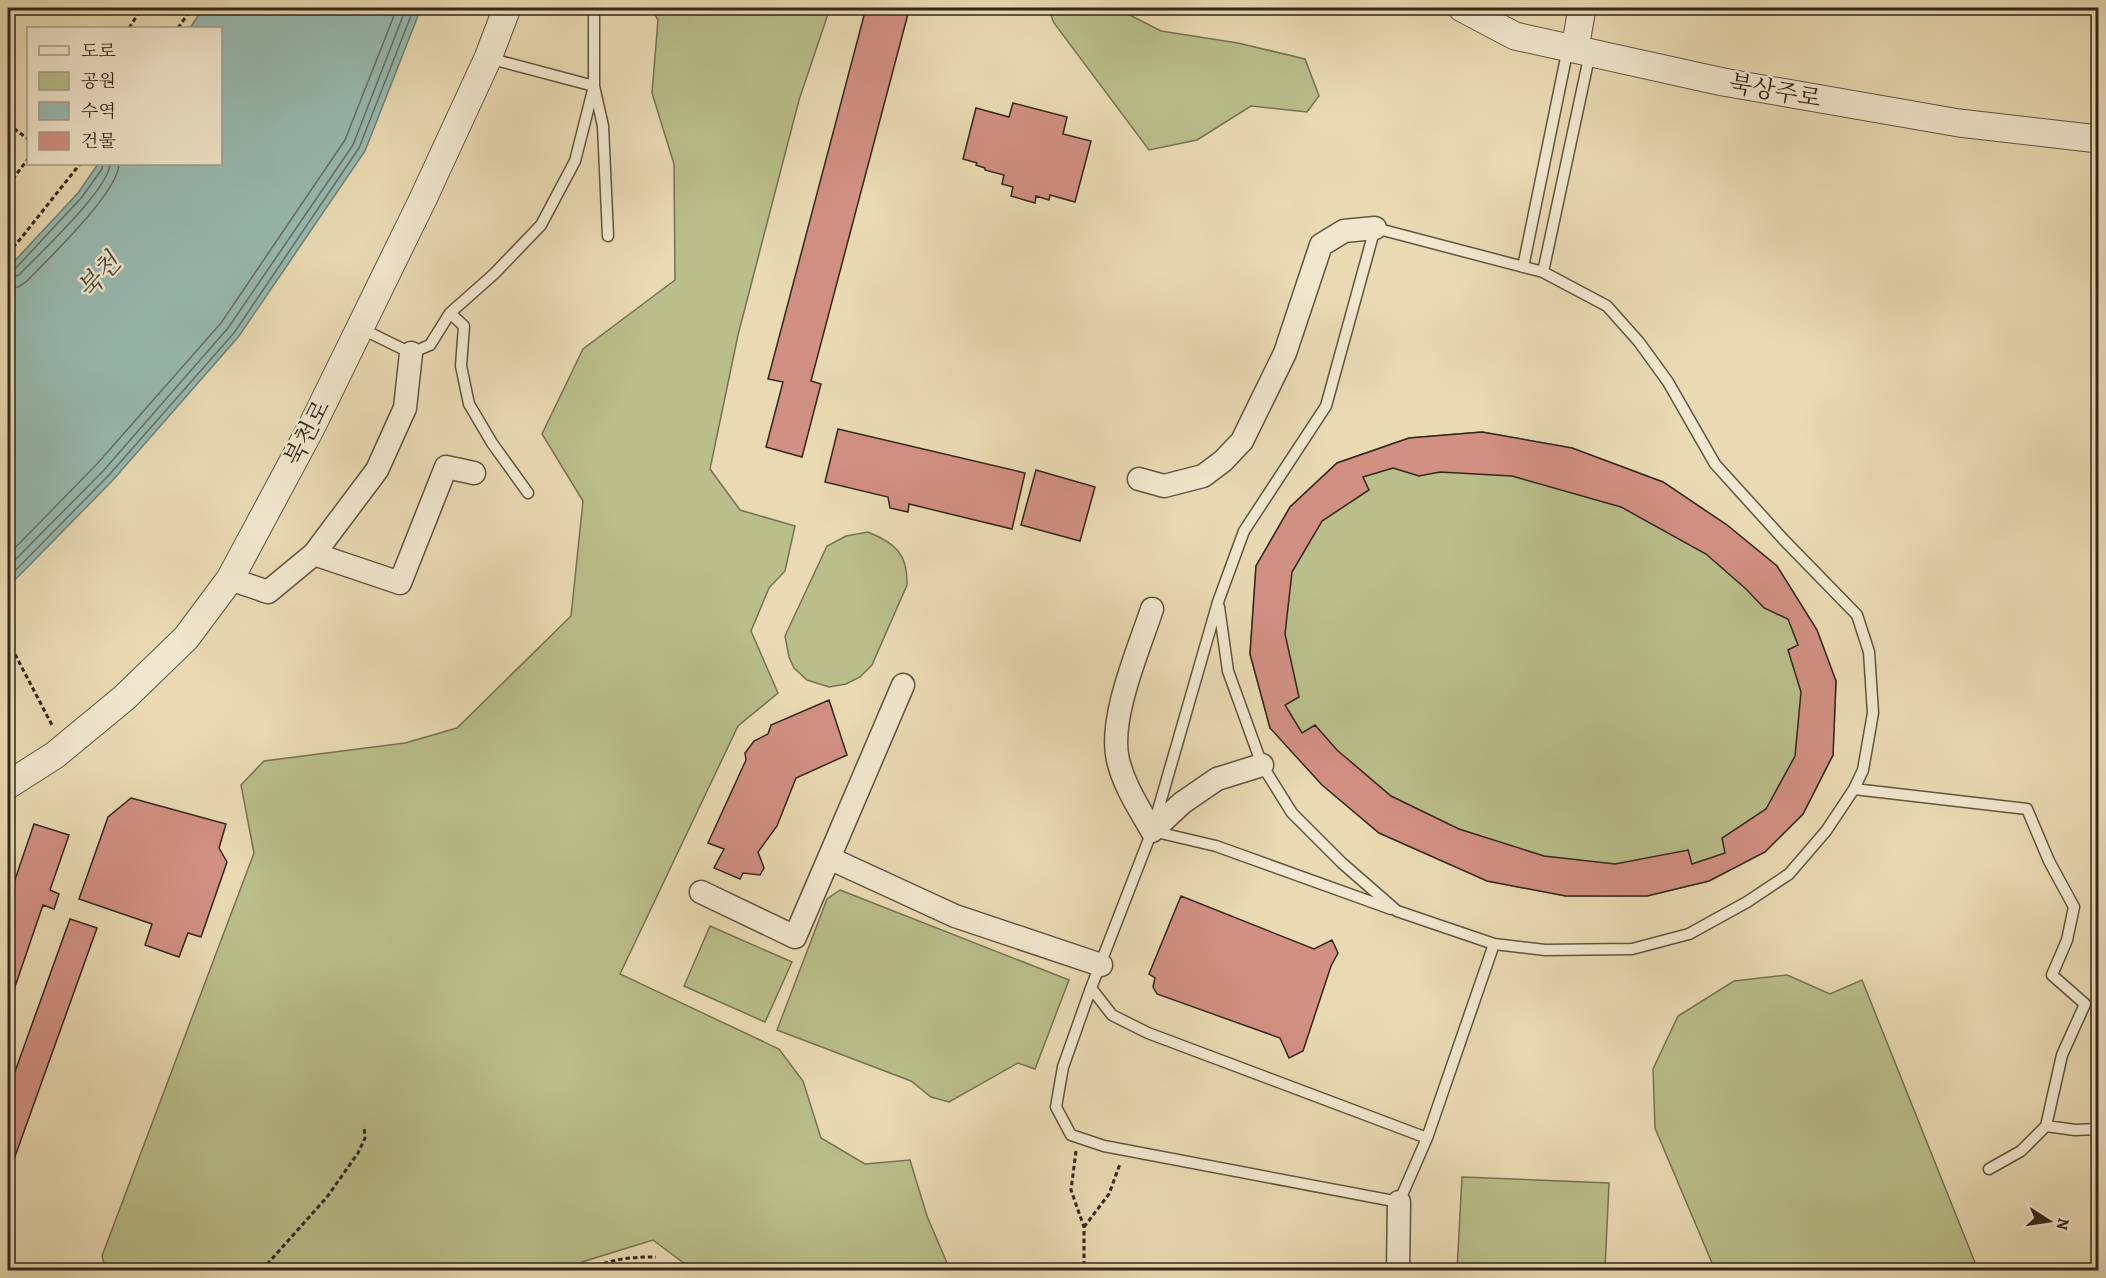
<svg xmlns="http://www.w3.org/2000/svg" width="2106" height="1278" viewBox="0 0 2106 1278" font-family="Alegreya,'Noto Serif KR',serif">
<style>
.green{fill:#b9be8a;stroke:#767252;stroke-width:1.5}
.water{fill:#98bab1;stroke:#6f7f74;stroke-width:1.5}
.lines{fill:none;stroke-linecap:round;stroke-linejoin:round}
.shore{stroke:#657065;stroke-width:1.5}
.building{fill:#d29083;stroke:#322719;stroke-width:1.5;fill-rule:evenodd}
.service-casing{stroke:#605440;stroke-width:13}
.minor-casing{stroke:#605440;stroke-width:25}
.tertiary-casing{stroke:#605440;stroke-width:29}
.path{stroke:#322719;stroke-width:3;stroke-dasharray:4.5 3;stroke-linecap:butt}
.service{stroke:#f1e7ce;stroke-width:10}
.minor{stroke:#f1e7ce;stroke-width:22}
.tertiary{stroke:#f1e7ce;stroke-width:27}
.labels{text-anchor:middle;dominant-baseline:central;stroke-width:5;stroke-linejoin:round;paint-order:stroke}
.street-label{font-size:24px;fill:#322719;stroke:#f1e7ce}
.water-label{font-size:26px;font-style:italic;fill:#4c4c3f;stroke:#f1e7ce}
</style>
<rect width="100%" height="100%" fill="#e9dab3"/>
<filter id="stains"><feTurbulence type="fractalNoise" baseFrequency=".00333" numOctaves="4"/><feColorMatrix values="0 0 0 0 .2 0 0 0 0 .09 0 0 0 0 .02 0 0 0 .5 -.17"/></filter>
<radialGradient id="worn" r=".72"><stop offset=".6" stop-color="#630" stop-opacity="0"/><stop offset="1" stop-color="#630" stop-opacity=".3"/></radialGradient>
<path class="green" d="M651,8H830L799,100L738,335L710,469L740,510L795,526L785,571L769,588L751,631L778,693L738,726L620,974L779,1049L803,1081L821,1138L865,1164L910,1160L927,1216L950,1270H693L653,1240L582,1262L572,1270H106L102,1256L254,853L241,785L264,761L405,743L457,728L571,616L583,501L542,434L583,349L675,280L674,164L652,93L658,20Z
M1048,8H1116L1161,31L1238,43L1305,59L1319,96L1307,112L1251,106L1197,140L1149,150L1054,23Z
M1482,432L1572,448L1663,482L1727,525L1777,566L1817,630L1836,681L1833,755L1803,814L1765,852L1709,881L1647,896H1566L1487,881L1270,728L1250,654L1256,566L1290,507L1337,463L1409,438Z
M868,532C895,543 908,554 907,585L872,665L860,677L846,684L829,687L807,680L794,668L789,657L785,636L827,546L846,536Z
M840,890L1069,980L1035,1069L1018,1063L949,1102L931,1097L911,1081L777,1030L827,899Z
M710,926L792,962L765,1022L684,986Z
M1787,975L1830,994L1862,980L1978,1270H1715L1655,1128L1653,1069L1678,1016L1734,981Z
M1462,1177L1609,1183L1605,1270H1457Z"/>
<path class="water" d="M203,8H421L365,151L239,336L113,480L8,587V268L78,193L98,164H220V28H190Z"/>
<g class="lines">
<path class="shore" d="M8,272L14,270L82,197L102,169L103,164
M8,279L19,275C39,254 109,189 110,164
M8,288L18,287L26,282C48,259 118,193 119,164
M8,555L97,464L221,323L345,140L397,8
M8,567L104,470L228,328L353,145L406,8
M8,578L109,475L234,333L359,148L414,8"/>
</g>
<path class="building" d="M866,8H900L909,10L811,381L821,384L802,457L766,447L783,382L768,379Z
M1013,103L1067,117L1063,134L1091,141L1075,202L1050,195L1049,200L1036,196L1035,203L1011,196L1013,187L1002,184L1004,175L985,170V168L976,165L977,163L963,159L976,108L1009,117Z
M838,429L1025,473L1012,529L909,504L908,512L890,508L888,497L825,482Z
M1482,432L1572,448L1663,482L1727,525L1777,566L1817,630L1836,681L1833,755L1803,814L1765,852L1709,881L1647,896H1566L1487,881L1379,833L1322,785L1270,728L1250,654L1256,566L1290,507L1337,463L1409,438ZM1393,468L1419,476L1440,472L1512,476L1621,507L1706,554L1746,589L1764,608L1788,619L1798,645L1788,650L1801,692L1795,756L1766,809L1722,838L1725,853L1692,864L1688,850L1615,864L1544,856L1459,829L1391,796L1337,750L1315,725L1302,733L1285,705L1299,697L1285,634L1292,572L1322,521L1369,490L1363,477Z
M1036,470L1095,487L1080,541L1021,525Z
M829,700L847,755L796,778L777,826L758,852L764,868L760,875L743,873L740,879L714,868L724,849L708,843L746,760L745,753L754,741L768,734L771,725Z
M131,798L226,824L219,848L227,862L201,937L188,933L179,957L145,945L152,924L79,899L108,817Z
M34,824L69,835L50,890L59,894L54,909L43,905L8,1007V900Z
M1181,896L1314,949L1332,940L1338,953L1331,966L1303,1051L1289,1058L1280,1038L1157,994L1153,987L1155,978L1149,974Z
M70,919L97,928L8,1176V1091Z"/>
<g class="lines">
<g class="service-casing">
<path id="service" d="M594,8V86L603,126L608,236
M1375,228L1543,272L1607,306L1639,342L1668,382L1715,464L1783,539L1857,615L1869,652L1873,713L1863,770L1854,789L1826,831L1789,874L1747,902L1689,934L1632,949L1545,950L1494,944L1427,1138L1399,1202L1104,1146L1071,1135L1056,1107L1063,1067L1091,988L1152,831L1218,602L1244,531L1326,406Z
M1523,267L1568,48
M1543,272L1590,53
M450,313L464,326L461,366L469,404L492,443L528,493
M360,328L411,353L430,345L450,313L494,274L541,225L575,161L594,86L488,58
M1219,607L1228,671L1262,765L1292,813L1342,863L1397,911L1494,944
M1854,789L2027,809L2049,861L2074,907L2067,940L2052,975L2085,1004L2062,1055L2046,1126L2075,1130L2098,1129
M1152,831L1216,846L1391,909
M1091,988L1112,1015L1148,1033L1427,1138
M1989,1169L2021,1151L2046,1126"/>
</g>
<g class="minor-casing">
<path id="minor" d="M1139,479L1164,486L1203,476L1223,461L1242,441L1285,353L1321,245L1344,231L1375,228
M314,554L400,583L446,467L474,473
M230,579L268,592L314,554L377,470L405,408L411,353
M1152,609C1139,649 1108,719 1118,760C1124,786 1139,808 1152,831L1182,803L1217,779L1262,765
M903,685L829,858L955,916L1101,965
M701,892L795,937L829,858
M1398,1270L1399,1202"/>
</g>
<g class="tertiary-casing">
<path id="tertiary" d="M1462,8L1515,36L1723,82L1959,123L2098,139
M1575,49L1582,8
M8,785L55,755L124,698L186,638L230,579L312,426L423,199L488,58L507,8"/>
</g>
<path class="path" d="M129,28L142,8
M178,28L192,8
M8,124L28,139
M8,185L28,159
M8,253L22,237L80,164
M8,641L53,727
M1076,1151L1071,1190L1084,1227V1270
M1084,1227L1109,1194L1120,1164
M262,1270L327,1197L358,1153L365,1138L364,1126
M590,1270C611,1258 633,1257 656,1257"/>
<use href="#service" class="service"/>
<use href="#minor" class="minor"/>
<use href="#tertiary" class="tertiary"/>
</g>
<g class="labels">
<g class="street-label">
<text transform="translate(1775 91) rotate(10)">북상주로</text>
<text transform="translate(307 433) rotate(-63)">북천로</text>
</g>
<g class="water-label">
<text transform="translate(99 276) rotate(-48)">북천</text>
</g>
</g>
<rect width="2106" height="1278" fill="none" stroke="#e9dab3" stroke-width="30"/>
<rect x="9" y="9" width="2088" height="1260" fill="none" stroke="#322719" stroke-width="3"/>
<rect x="15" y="15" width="2076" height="1248" fill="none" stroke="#322719" stroke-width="1.5"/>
<rect x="27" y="27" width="195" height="138" fill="#f1e7ce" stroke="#a59a86" stroke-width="1.5"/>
<rect x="39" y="46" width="30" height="9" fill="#f1e7ce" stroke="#a59a86" stroke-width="1.5"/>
<text x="81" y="57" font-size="18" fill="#322719">도로</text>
<rect x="39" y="72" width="30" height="18" fill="#b9be8a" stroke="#a59a86" stroke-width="1.5"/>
<text x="81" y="87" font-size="18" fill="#322719">공원</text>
<rect x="39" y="102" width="30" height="18" fill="#98bab1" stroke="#a59a86" stroke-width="1.5"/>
<text x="81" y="117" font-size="18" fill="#322719">수역</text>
<rect x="39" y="132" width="30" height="18" fill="#d29083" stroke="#a59a86" stroke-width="1.5"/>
<text x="81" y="147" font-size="18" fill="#322719">건물</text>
<g transform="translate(2049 1221) rotate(102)" stroke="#f1e7ce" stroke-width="4.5" paint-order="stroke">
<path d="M0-4.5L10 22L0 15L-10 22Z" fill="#322719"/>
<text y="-9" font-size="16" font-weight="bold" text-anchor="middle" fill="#322719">N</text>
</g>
<rect width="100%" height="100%" filter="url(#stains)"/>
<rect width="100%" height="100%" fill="url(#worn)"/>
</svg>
